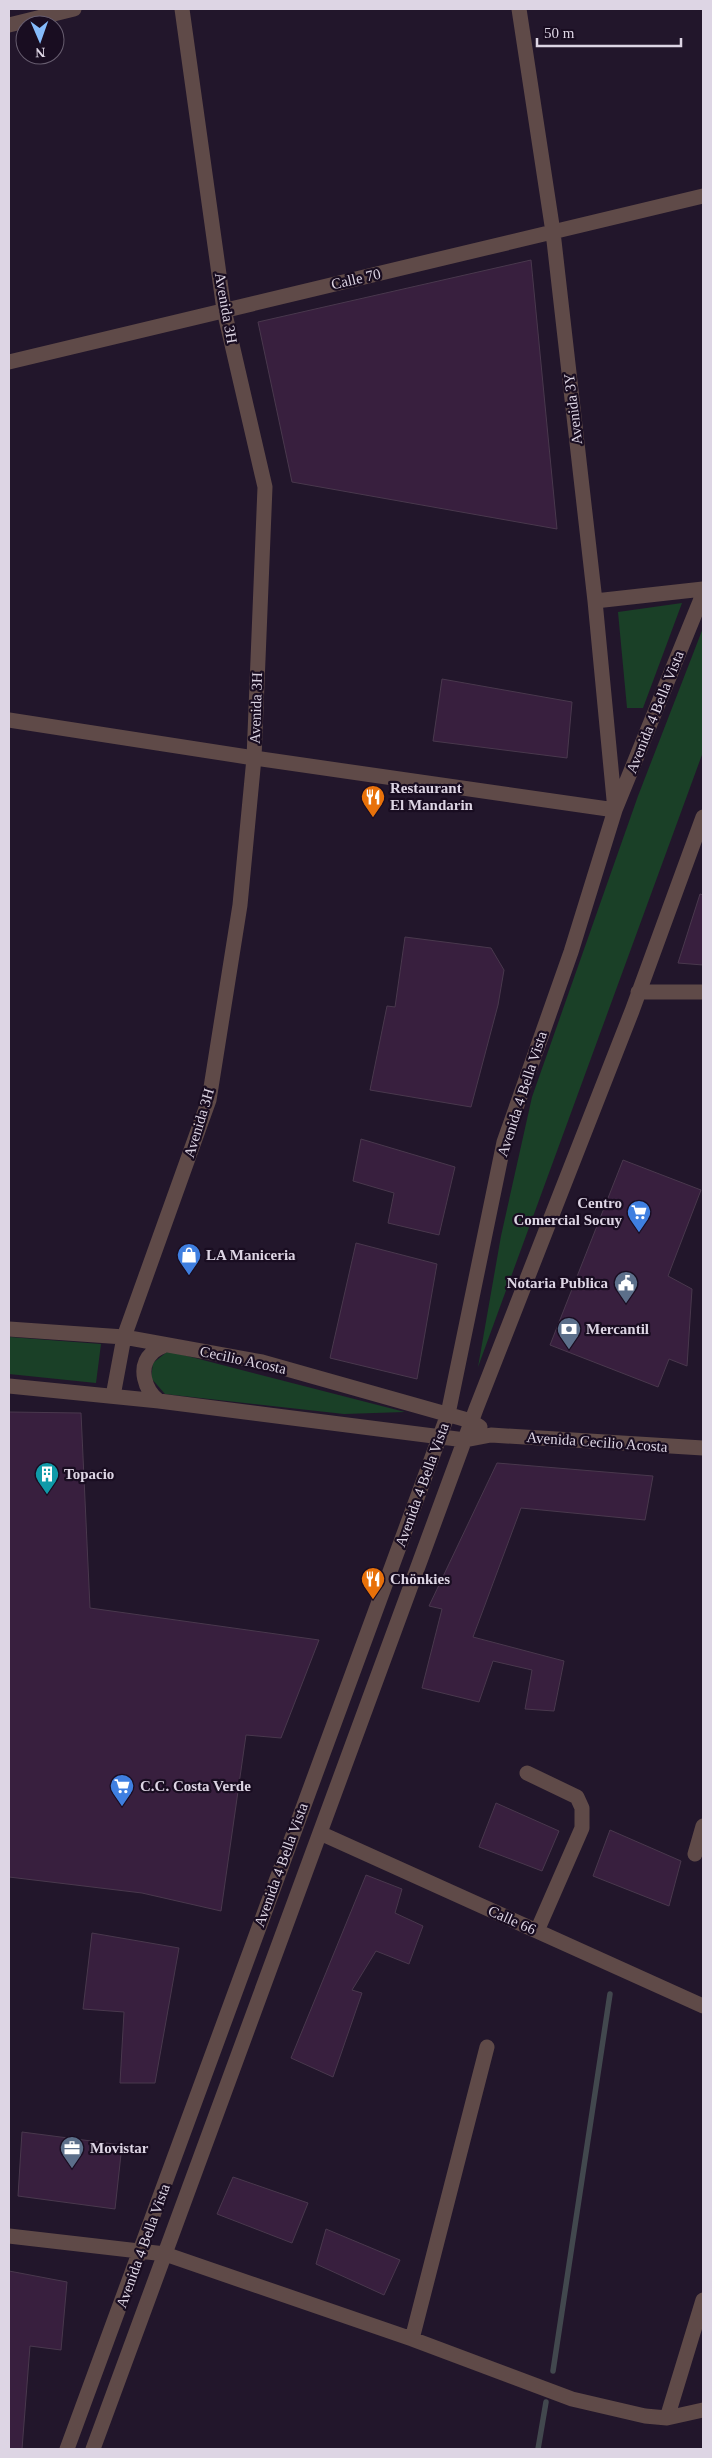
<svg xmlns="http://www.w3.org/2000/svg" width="712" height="2458" viewBox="0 0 712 2458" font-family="'Times New Roman',serif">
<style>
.green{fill:#1a4027}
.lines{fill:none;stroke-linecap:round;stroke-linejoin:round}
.stream{stroke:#42484e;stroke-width:5.5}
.building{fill:#381f3e;stroke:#49384d}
.minor{stroke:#5f4a48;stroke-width:15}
.labels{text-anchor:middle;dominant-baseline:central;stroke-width:4.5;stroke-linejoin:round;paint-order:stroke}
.street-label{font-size:15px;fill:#ddd5e4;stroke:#190d21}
.poi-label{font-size:15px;font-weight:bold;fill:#ddd5e4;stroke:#190d21;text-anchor:start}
</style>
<rect width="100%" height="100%" fill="#22162b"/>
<path class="green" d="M682,603L643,708H627L618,612Z
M703,628V752L478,1367L501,1236L532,1097L638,796Z
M9,1337L101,1344L96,1383L9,1374Z
M168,1351L405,1412L344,1414L165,1394L151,1378L153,1363Z"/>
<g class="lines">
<path class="stream" d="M553,2371L610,1994
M538,2449L546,2402"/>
</g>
<path class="building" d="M531,260L557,529L292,482L258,322Z
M442,679L572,702L567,758L433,741Z
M700,894L703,895V965L678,963Z
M405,937L491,948L504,970L498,1005L471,1107L370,1090L387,1006L395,1007Z
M361,1139L455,1167L439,1235L388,1223L394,1193L353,1181Z
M623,1160L701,1190L668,1276L692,1289L687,1366L669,1359L658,1387L550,1345Z
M356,1243L437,1264L417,1379L330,1358Z
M9,1412L81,1413L90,1608L319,1640L281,1738L246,1735L221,1911L142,1893L9,1877Z
M497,1463L653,1476L645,1520L521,1508L473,1637L564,1661L554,1711L525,1709L532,1670L493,1661L479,1702L422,1688L442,1609L429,1606Z
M496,1803L559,1831L542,1871L479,1847Z
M610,1830L681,1861L669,1906L593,1876Z
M366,1875L402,1889L395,1913L423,1926L409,1964L376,1951L352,1990L362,1993L333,2077L291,2058Z
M92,1933L179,1948L155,2083H120L124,2012L83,2009Z
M22,2132L122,2145L115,2209L18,2196Z
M233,2177L308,2203L292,2243L217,2214Z
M326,2229L400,2260L384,2295L316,2264Z
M9,2271L67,2282L61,2350L30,2346L22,2449H9Z"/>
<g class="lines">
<path class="minor" d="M9,25L74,9
M9,362L703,196
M595,601L703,589
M9,720L254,758L615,810L595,601L553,232L519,9
M638,992H703
M9,1329L124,1337L262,1362L471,1421L480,1427
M9,1386L159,1401L465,1440L491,1435L703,1448
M113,1396L124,1337L209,1100L240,905L254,758L265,487L224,310L182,9
M159,1401C145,1391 137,1367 152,1353C155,1349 161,1347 165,1345
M527,1773L577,1797L582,1808V1828L537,1931
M320,1833L703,2006
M695,1854L703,1826
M9,2236L165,2254L412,2339L572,2399L645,2416L667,2418L703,2410
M412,2339L487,2047
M667,2418L703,2300
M67,2449L448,1414L504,1142L571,952L615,810L703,594
M93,2449L476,1409L632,1011L703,817"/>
</g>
<defs>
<g id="restaurant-pin" transform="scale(1.25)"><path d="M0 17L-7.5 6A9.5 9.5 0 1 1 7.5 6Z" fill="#e8710a" stroke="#190d21"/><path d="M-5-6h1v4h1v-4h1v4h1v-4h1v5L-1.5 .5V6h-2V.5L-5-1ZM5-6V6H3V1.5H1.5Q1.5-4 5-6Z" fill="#fff"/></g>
<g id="supermarket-pin" transform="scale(1.25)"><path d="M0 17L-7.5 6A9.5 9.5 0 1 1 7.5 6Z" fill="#3f7fe0" stroke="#190d21"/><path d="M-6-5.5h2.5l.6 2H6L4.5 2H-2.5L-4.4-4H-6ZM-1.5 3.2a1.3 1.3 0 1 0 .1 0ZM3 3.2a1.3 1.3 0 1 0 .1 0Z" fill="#fff"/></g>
<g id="shop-pin" transform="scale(1.25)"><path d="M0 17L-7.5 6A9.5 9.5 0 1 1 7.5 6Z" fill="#3f7fe0" stroke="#190d21"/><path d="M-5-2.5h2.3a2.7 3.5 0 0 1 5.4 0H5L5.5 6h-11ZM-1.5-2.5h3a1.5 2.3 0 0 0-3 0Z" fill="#fff"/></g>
<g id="civic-pin" transform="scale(1.25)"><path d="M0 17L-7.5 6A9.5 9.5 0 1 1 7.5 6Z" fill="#5c6f8a" stroke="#190d21"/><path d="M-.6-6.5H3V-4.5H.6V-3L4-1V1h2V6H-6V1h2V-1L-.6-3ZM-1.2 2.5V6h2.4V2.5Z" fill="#fff"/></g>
<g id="bank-pin" transform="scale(1.25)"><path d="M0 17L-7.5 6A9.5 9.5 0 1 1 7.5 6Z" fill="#5c6f8a" stroke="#190d21"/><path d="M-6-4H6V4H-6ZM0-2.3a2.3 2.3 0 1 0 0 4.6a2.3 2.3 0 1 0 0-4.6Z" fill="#fff"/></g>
<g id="building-pin" transform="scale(1.25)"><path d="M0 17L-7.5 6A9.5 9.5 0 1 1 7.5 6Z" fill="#0f9aa8" stroke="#190d21"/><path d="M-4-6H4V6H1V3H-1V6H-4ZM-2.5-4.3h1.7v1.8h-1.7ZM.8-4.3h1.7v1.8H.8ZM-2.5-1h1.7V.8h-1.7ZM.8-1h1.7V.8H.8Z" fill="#fff"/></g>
<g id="office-pin" transform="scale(1.25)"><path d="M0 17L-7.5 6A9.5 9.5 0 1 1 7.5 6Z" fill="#5c6f8a" stroke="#190d21"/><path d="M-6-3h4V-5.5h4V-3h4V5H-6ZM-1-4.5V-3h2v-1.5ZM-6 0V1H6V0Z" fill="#fff"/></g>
</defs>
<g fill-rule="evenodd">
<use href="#restaurant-pin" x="373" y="797"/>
<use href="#supermarket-pin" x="639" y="1212"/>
<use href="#shop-pin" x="189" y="1255"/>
<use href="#civic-pin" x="626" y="1283"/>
<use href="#bank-pin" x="569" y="1329"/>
<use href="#building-pin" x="47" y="1474"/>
<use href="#restaurant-pin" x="373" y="1579"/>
<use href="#supermarket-pin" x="122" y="1786"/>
<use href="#office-pin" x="72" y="2148"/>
</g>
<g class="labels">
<g class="street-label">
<text transform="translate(356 279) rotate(-13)">Calle 70</text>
<text transform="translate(226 308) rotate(80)">Avenida 3H</text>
<text transform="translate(573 409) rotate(-97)">Avenida 3Y</text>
<text transform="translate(256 708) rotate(-88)">Avenida 3H</text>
<text transform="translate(655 712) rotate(-68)">Avenida 4 Bella Vista</text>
<text transform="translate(522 1094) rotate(-72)">Avenida 4 Bella Vista</text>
<text transform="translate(199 1123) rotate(-73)">Avenida 3H</text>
<text transform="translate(243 1360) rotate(12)">Cecilio Acosta</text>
<text transform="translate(597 1442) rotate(4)">Avenida Cecilio Acosta</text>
<text transform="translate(422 1485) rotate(-70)">Avenida 4 Bella Vista</text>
<text transform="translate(281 1865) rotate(-70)">Avenida 4 Bella Vista</text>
<text transform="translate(512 1920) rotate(24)">Calle 66</text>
<text transform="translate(143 2246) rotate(-70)">Avenida 4 Bella Vista</text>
</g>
<g class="poi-label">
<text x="390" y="788">Restaurant<tspan x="390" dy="17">El Mandarin</tspan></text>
<text x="622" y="1203" text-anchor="end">Centro<tspan x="622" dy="17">Comercial Socuy</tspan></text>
<text x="206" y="1255">LA Maniceria</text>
<text x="608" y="1283" text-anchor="end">Notaria Publica</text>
<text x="586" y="1329">Mercantil</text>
<text x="64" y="1474">Topacio</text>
<text x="390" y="1579">Chönkies</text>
<text x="140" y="1786">C.C. Costa Verde</text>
<text x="90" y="2148">Movistar</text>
</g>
</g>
<rect width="712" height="2458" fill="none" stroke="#ddd5e4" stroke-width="20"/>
<g transform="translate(40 40) rotate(178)"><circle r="24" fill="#190d21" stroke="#675d6f"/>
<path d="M0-4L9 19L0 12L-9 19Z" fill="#85bbfb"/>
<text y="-8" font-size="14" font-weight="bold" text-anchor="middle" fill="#ddd5e4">N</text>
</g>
<path d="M537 38v8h144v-8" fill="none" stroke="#ddd5e4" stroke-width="2.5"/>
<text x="544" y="38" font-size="15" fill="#ddd5e4" stroke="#190d21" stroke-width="4" paint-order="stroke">50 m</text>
</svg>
